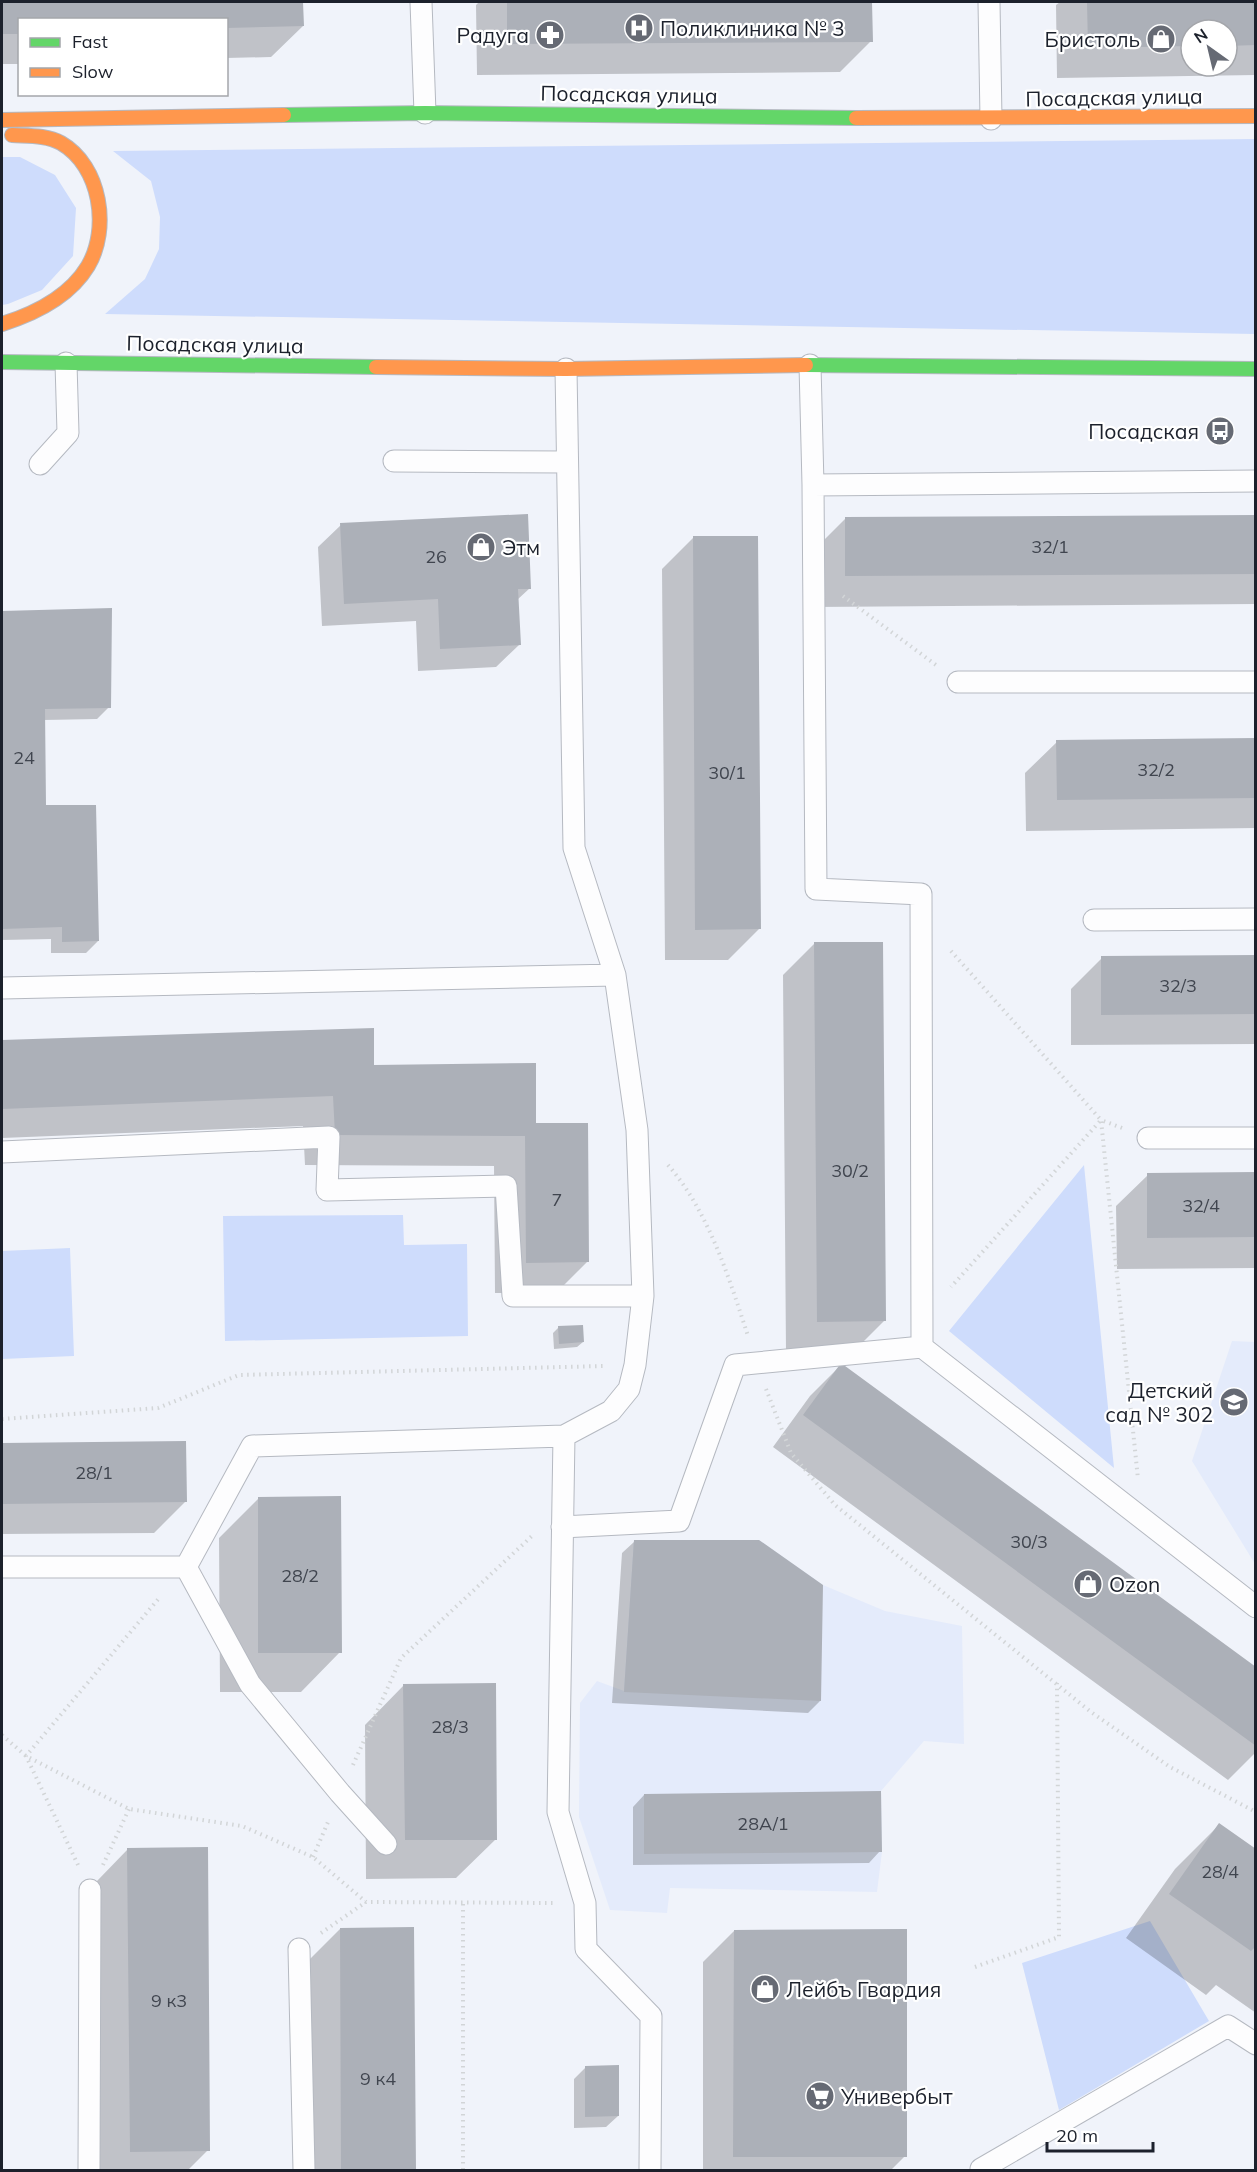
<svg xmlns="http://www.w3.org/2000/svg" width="1257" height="2172" viewBox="0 0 1257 2172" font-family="Mulish,sans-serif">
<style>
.built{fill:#e4ebfb}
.green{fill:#cedcfc}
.shadow{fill:#0003;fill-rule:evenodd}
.building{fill:#acb0b8}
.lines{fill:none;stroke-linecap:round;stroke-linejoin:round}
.lane-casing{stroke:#b5b9c1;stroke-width:23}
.fast-casing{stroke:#b5b9c1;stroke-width:16}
.slow-casing{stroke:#b5b9c1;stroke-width:16}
.path{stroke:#d2d5d7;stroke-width:4;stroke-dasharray:1.5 4.5;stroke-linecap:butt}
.lane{stroke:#fdfdfe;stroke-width:21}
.fast{stroke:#63d668;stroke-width:14}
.slow{stroke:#ff974d;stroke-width:14}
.labels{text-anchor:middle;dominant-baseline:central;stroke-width:4.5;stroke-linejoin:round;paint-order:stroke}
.number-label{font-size:18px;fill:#40454f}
.poi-label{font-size:21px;fill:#1c212c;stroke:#fff;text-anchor:start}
.street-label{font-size:21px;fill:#1c212c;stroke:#fff}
</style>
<rect width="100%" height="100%" fill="#f0f3fa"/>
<path class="built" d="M1232,1341L1255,1342V1564L1192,1461Z
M634,1540H759L823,1585L885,1611L962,1626L964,1744L924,1741L881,1791L882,1852L877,1892L670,1888L667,1913L610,1910L579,1817L580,1703L597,1681L624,1691Z"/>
<path class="green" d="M1255,139V334L105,314L145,279L159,249L160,217L151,181L113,151Z
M2,157H20L55,175L76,208L73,256L42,290L8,304L2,305Z
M1084,1165L1114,1468L949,1331Z
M403,1215L404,1245L467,1244L468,1336L225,1341L223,1216Z
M70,1248L74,1356L2,1359V1251Z
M1150,1921L1209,2021L1059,2110L1022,1963Z"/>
<path class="shadow" d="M2,2H302L303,26L271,57L226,58V20H20V64H2Z
M479,2H871V41L840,72L477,75L476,5Z
M1060,2H1256V75L1057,78L1056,5ZM1191,30H1227V66H1191Z
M1256,517V604L814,607V550L845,519Z
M341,525L530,588L517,600L519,645L496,667L418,671L416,621L322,626L318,547Z
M693,538L759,929L728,960H665L662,569Z
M110,609L109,707L97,719L44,720L45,806L98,941L86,953H51V939L2,940V613Z
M1256,739V828L1026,831L1025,773L1057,742Z
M814,944L884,1321L853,1352L786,1353L783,975Z
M1256,957V1044L1071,1045V989L1102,958Z
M372,1030L373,1066L534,1125L587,1262L556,1293H495L494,1166L305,1165L303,1126L2,1138V1041Z
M1256,1174V1268L1117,1269L1116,1206L1148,1175Z
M559,1327L583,1342L577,1347L554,1349L553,1333Z
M841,1365L1256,1669V1752L1228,1780L773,1447L810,1396Z
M184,1443L185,1502L154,1533L2,1534V1444Z
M258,1499L340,1652L301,1692H220L219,1538Z
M634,1542L820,1701L808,1713L612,1703L622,1553Z
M404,1685L496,1839L456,1878L366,1879L365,1725Z
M644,1795L880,1851L869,1863L633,1865V1807Z
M1219,1825L1256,1851V2013L1216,1985L1206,1995L1126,1938L1175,1869Z
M128,1849L208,2150L188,2170H99L97,1881Z
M413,1928L414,2170H311L309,1960L340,1929Z
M734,1931L905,2156L891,2170H703V1962Z
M586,2067L618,2116L606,2127L574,2128V2079Z"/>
<path class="building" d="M2,2H303L304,26L226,28V20H20V34H2Z
M507,2H872L873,42L507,44Z
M1087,2H1256V45L1227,46V30H1191V46L1088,48Z
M528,514L531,589H518L521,645L440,649L438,599L344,604L340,523Z
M1256,515V574L845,576V517Z
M693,536H758L761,929L695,930Z
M112,608L111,708L45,709L46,805H96L99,941L62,942V927L2,929V611Z
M1256,738V798L1057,800L1056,740Z
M814,942H883L886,1321L817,1322Z
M1256,955V1014L1101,1015V956Z
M374,1028V1065L536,1063V1123H588L589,1262L526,1263L525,1136L335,1135L333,1096L2,1109V1040Z
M1256,1172V1237L1147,1238V1173Z
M583,1325L584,1342L559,1344L558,1326Z
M841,1363L1256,1667V1746L803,1415Z
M186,1441L187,1502L2,1504V1443Z
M341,1496L342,1653H258V1497Z
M634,1540H759L823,1585L821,1701L624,1692Z
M496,1683L497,1840H405L403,1684Z
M881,1791L882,1852L644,1854V1794Z
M1219,1823L1256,1849V1946L1251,1951L1169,1894Z
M208,1847L210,2151L130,2152L127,1848Z
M414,1927L416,2170H341L340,1928Z
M907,1929V2157H733L734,1930Z
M619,2065V2116L585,2117V2066Z"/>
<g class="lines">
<g class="lane-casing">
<path id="lane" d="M421,2L425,113
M989,2L991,119
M810,365L813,485L1256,481
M566,369L574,848L615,975L637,1130L643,1296L635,1365L629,1389L611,1411L564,1436L558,1812L585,1903L586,1949L651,2016L650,2170
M394,461L567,462
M40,464L68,433L66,363
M813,485L816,889L921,894L922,1347L1256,1607
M958,682H1256
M1094,920L1256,919
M2,988L615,975
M1148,1138H1256
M2,1152L329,1137L327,1190L506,1186L513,1296H643
M562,1527L679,1521L735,1365L922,1347
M2,1567H186
M386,1844L340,1793L250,1684L186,1567L252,1446L564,1436
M299,1949L304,2170
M981,2169L1228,2026L1256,2044
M89,2170L90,1890"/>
</g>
<g class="fast-casing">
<path id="fast" d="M284,115L425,113L856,118
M2,362L376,367
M806,365L1256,369"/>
</g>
<g class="slow-casing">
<path id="slow" d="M856,118L1256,116
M2,120L284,115
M2,324C34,314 70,296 88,266C110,229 101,166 61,143C47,135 28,136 12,135
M376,367L566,369L806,365"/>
</g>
<path class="path" d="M843,596L936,665
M951,951L1101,1120L951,1287
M1122,1128L1101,1120L1138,1479
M668,1165C709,1212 729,1278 748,1336
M766,1389L791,1453L835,1505L1091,1712L1170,1767L1256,1812
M2,1419L158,1408L239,1375L604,1366
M2,1735L26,1756L129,1809L242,1826L313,1857L366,1902L555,1903
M353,1765L401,1658L533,1535
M313,1857L328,1822
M78,1865L26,1756L160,1597
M103,1865L129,1809
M463,1904V2170
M321,1933L366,1902
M975,1967L1059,1937L1057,1683"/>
<use href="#lane" class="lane"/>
<use href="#fast" class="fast"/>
<use href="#slow" class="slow"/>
</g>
<defs>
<g id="hospital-disc" transform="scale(1.5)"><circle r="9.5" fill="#666a74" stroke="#fff"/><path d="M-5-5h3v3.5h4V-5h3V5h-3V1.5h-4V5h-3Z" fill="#fff"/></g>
<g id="pharmacy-disc" transform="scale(1.5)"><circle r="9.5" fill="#666a74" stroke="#fff"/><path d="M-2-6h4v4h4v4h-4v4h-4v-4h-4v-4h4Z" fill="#fff"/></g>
<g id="shop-disc" transform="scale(1.5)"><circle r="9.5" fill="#666a74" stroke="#fff"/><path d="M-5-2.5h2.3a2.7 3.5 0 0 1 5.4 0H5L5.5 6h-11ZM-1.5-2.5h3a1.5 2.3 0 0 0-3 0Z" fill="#fff"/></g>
<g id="bus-disc" transform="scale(1.5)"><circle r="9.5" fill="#666a74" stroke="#fff"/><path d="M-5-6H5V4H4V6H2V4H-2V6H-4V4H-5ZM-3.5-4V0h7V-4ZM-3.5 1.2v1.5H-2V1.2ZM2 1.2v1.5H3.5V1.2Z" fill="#fff"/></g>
<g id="school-disc" transform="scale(1.5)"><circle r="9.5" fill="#666a74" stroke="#fff"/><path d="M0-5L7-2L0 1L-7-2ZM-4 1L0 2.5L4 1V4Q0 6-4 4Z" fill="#fff"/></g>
<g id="supermarket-disc" transform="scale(1.5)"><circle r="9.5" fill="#666a74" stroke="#fff"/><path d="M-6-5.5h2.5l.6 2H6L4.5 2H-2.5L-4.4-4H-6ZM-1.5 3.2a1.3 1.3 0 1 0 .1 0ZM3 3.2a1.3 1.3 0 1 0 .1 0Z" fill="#fff"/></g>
</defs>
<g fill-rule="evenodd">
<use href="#hospital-disc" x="639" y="28"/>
<use href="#pharmacy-disc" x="550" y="35"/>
<use href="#shop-disc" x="1161" y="39"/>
<use href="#bus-disc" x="1220" y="431"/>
<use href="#shop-disc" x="481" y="547"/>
<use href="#school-disc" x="1234" y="1402"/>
<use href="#shop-disc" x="1088" y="1584"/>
<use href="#shop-disc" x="765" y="1989"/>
<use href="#supermarket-disc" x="820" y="2096"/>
</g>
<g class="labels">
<g class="number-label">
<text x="1050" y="546">32/1</text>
<text x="436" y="556">26</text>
<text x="24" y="757">24</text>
<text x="1156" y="769">32/2</text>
<text x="727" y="772">30/1</text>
<text x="1178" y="985">32/3</text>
<text x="850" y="1170">30/2</text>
<text x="557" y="1199">7</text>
<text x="1201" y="1205">32/4</text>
<text x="94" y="1472">28/1</text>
<text x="1029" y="1541">30/3</text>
<text x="300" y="1575">28/2</text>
<text x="450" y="1726">28/3</text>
<text x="763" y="1823">28А/1</text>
<text x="1220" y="1871">28/4</text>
<text x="169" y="2000">9 к3</text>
<text x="378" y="2078">9 к4</text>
</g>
<g class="poi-label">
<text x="660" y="28">Поликлиника № 3</text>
<text x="529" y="35" text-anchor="end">Радуга</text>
<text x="1140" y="39" text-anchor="end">Бристоль</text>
<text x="1199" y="431" text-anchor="end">Посадская</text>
<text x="502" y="547">Этм</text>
<text x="1213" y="1390" text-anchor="end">Детский<tspan x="1213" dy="24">сад № 302</tspan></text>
<text x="1109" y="1584">Ozon</text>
<text x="786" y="1989">Лейбъ Гвардия</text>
<text x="841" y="2096">Универбыт</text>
</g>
<g class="street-label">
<text transform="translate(629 94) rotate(1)">Посадская улица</text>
<text transform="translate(1114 97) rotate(-1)">Посадская улица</text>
<text transform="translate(215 344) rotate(1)">Посадская улица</text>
</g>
</g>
<rect width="1257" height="2172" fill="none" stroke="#1c212c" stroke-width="6"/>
<rect x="18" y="18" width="210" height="78" fill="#ffffff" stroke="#a4a6ab" stroke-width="1.5"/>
<rect x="30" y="38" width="30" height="9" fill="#63d668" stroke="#a4a6ab" stroke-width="1.5"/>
<text x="72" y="48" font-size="18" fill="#1c212c">Fast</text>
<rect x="30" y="68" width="30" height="9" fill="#ff974d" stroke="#a4a6ab" stroke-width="1.5"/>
<text x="72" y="78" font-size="18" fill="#1c212c">Slow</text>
<g transform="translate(1209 48) rotate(326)"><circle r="28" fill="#ffffff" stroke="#a4a6ab" stroke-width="1.5"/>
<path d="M0-4.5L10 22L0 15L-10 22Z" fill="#666a74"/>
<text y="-9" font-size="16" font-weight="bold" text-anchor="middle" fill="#1c212c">N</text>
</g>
<path d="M1047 2142v9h106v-9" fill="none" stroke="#1c212c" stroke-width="3"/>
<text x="1056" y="2142" font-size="18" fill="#1c212c" stroke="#ffffff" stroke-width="4.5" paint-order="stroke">20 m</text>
</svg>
